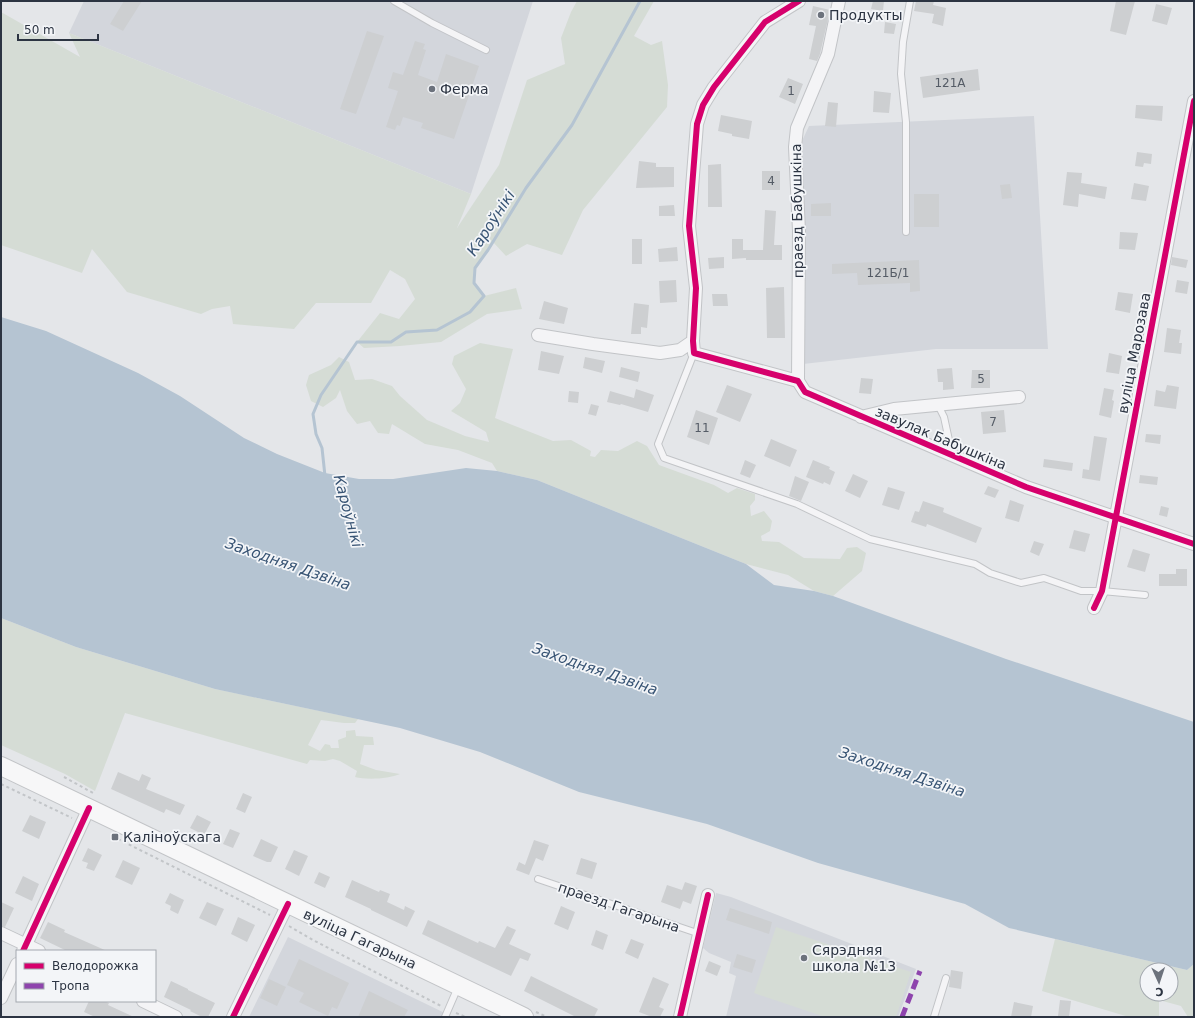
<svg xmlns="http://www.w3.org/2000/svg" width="1195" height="1018" viewBox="0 0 1195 1018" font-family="'DejaVu Sans',sans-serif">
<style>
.built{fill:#d3d6dc}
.green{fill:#d5dcd5;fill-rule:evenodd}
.water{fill:#b5c4d2}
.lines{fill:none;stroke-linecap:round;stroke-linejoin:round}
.stream{stroke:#b5c4d2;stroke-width:3}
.building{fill:#cdcfd1}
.service-casing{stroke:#c2c4c7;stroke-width:8}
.minor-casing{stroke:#c2c4c7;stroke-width:14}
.secondary-casing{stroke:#c2c4c7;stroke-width:20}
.path{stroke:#c2c5c8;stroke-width:2;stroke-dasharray:3 3;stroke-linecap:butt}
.service{stroke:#f4f4f6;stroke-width:6}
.minor{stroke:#f4f4f6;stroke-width:12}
.secondary{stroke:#f7f7f8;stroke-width:18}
.quiet{stroke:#8e44ad;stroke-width:5;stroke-dasharray:10 5;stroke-linecap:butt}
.cycleway-casing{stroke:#f3f5f8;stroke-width:8}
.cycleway{stroke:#d6006c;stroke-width:6}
.poi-dot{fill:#6c727c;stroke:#f3f5f8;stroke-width:1.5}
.labels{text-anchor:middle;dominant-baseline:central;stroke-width:3.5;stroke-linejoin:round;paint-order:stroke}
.number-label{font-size:12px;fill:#555c66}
.poi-label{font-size:14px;fill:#2c3442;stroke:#f3f5f8;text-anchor:start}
.street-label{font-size:14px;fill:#2c3442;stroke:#f3f5f8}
.water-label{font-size:15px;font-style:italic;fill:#385474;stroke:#f3f5f8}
</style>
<rect width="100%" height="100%" fill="#e4e6e9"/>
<path class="built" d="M84,1H533L471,194L69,33Z
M1034,116L1048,349H936L803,364L804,231L802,141L809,126Z
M716,893L731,897L916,969L898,1017H726L736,976L729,973L731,962L709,953L703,948Z
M288,937L453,1017H249Z"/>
<path class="green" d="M577,1H654L634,36L651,45L662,41L668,85L667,107L583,210L562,255L527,244L506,256L493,242L475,268L474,283L484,296L516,288L522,309L487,314L441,342L400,346L364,348L357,342L380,313L399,319L415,299L405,279L390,270L371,303H316L294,329L233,324L230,306L212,309L201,314L127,292L92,249L82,273L1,245V12L80,57L69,33L471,194L457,228L499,165L527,80L565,64L561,38L571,12Z
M480,343L513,349L495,418L553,441L571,440L591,451L590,456L595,457L601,450L618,451L637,441L647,446L659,465L714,485L728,493L737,488L755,494V500L750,506L751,516L764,511L772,521L770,531L761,536L762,541L779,542L804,558L840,559L847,548L857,547L866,553L862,571L833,596L814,591L788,575L746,564L537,480L497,471L492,463L458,450L425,444L392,424L389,434L378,433L370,421L357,424L347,411L340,390L336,398L323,407L311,401L306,385L309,375L331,365L339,357L349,362L355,380L372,379L392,386L400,396L427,420L465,436L489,442L486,432L451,411L460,403L466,389L452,364L454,356Z
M1,618L76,647L215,689L358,719L355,723H344L321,720L308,745L320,751L325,744L330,745L331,748H339L338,740L346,737V731L355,730L356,736L373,737L374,745H364L360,764L376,770L400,774C389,779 366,780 355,777L357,771L340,761L333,759L325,761L310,760L307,764L125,713L95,791L65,774L1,745Z
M776,927L911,972L896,1017H825L754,993Z
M1055,939L1187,970L1194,964V1017H1188L1181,1006L1159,1000V1017H1129L1042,991ZM1147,970H1171V994H1147Z"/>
<path class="water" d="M1,317L46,331L138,373L180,396L244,438L277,454L325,473L359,479H393L466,468L497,471L537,480L746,564L774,585L814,591L833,596L1006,659L1194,722V964L1187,970L1009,928L965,904L818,863L707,824L579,792L480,752L400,728L215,689L76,647L1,618Z"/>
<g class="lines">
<path class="stream" d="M325,476L322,448L316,434L313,414L321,395L357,342H391L406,332L437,330L470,312L484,296L474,283L475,268L488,250L526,188L572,125L640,1"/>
</g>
<path class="building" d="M124,1H142L123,31L110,24Z
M873,1H884L883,11L871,9Z
M916,1H934L933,5L946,8L943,26L932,23L934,14L914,11Z
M1116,1H1135L1126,35L1110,31Z
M1156,4L1172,8L1167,25L1152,21Z
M813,6L830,10L820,54L817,61L809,59L816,26L809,25Z
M885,22L896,24L894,34L884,33Z
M367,31L384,36L356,114L340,109Z
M415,41L425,44L423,49L426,50L418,75L437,82L446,54L479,66L454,139L421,128L423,123L403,117L400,126L397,125L395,130L386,127L398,91L388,88L393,72L403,75Z
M978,69L980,90L923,98L920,77Z
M788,78L803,84L795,104L779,97Z
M874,91L891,93L889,113L873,112Z
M828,102L838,103L836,127L825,126Z
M1136,105L1163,106L1162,121L1135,118Z
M721,115L752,121L749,139L732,136V134L718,131Z
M1137,152L1152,154L1151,164L1144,163L1143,167L1135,166Z
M639,161L656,163V167H674V187L636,188Z
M721,164L722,207H708V165Z
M762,171H780V190H762Z
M1067,172L1082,173L1081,183L1107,187L1105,199L1079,194L1078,207L1063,205Z
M1134,183L1149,186L1146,201L1131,199Z
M1010,184L1012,198L1002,199L1000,185Z
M914,194H939V227H914Z
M831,203V216H811V204Z
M674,205L675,216H659V206Z
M765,210L776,211L774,245H782V260H746V258L732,259V239H743V250H763Z
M1120,232L1138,233L1135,250L1119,249Z
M632,239H642V264H632Z
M677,247L678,261L659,262L658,249Z
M724,257V268L709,269L708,258Z
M1172,257L1188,260L1186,268L1171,265Z
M919,260L920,291L910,292V283L858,285L857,273L832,274V264Z
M676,280L677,302L660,303L659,281Z
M1177,280L1189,282L1187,294L1175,292Z
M784,287L785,338H767L766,288Z
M1118,292L1133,294L1130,313L1115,310Z
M712,294H727L728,306H713Z
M544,301L568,308L564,324L539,319Z
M634,303L649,305L647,328L641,327V334H631Z
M1167,328L1181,330L1179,343H1182L1181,354L1164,352Z
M541,351L564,356L559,374L538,370Z
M1109,353L1122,356L1119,374L1106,372Z
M585,357L605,361L602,373L583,368Z
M621,367L640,372L638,382L619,377Z
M952,368L954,389L943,390V382H938L937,369Z
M972,370H990V388H971Z
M861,378L873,379L871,394L859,393Z
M727,385L752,394L740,422L716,412Z
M1167,385L1179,387L1176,409L1154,406L1156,390L1165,392Z
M1104,388L1114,390L1112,400L1114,401L1111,418L1099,415Z
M636,389L654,395L648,412L621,404L620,405L607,402L610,391L634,398Z
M569,391L579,392L578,403L568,402Z
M591,404L599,406L596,416L588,414Z
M696,410L718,418L709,445L687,437Z
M1004,410L1006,432L983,434L981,412Z
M1146,434L1161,435L1160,444L1145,442Z
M1094,436L1107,438L1100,481L1082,478L1083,469L1089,470Z
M771,439L797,450L790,467L764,456Z
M1044,459L1073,463L1072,471L1043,467Z
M745,460L756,465L750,478L740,474Z
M813,460L830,467L829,469L835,472L830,485L824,482L823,484L806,477Z
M853,474L868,481L860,498L845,491Z
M1140,475L1158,477L1157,485L1139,483Z
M795,476L809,482L801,501L789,496Z
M988,486L999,490L995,498L984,494Z
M888,487L905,492L899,510L882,505Z
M1010,500L1024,505L1019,522L1005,518Z
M923,501L944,508L943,512L982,528L976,543L927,524L926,527L911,522L915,511L919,512Z
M1161,506L1169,508L1167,517L1159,515Z
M1074,530L1090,534L1085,552L1069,548Z
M1034,541L1044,544L1039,556L1030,552Z
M1133,549L1150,554L1145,572L1127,567Z
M1176,569H1187V586H1159V574H1176Z
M118,772L139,781L142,774L151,778L146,789L185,805L180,815L166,809L164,813L111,789Z
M243,793L252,797L245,813L236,809Z
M30,815L46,822L39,839L22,831Z
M197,815L211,822L204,835L190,828Z
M230,829L240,833L233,848L223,844Z
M261,839L278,847L271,862H267L253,856Z
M534,840L549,845L543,861L536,858L529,875L516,870L519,862L525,865Z
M88,848L102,855L94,871L86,868L88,863L82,861Z
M294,850L308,856L299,876L285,869Z
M581,858L597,863L592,879L576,874Z
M123,860L140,868L132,885L115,877Z
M319,872L330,877L325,888L314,883Z
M23,876L39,884L32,901L15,893Z
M352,880L379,892L380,890L390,894L387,902L404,910L405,906L415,911L407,927L371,910V909L345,897Z
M685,882L697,886L691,904L683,901L680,909L661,902L667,885L682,890Z
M170,893L184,900L178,914L170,910L171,906L165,903Z
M1,902L14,908L5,927L1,926Z
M207,902L224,909L216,926L199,918Z
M561,906L575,912L568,930L554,924Z
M730,908L772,922L769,934L726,920Z
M238,917L255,925L247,942L231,934Z
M428,920L478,943L479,941L495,948L507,926L516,930L509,944L531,954L528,961L520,958L511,976L422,934Z
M48,922L65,930L64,932L107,951H67L40,938Z
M596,930L608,935L603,950L591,945Z
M631,939L644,944L638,959L625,953Z
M737,954L756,960L752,973L733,967Z
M299,959L349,983L337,1009L332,1007L328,1016L299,1002L304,993L287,985Z
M709,961L721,966L717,976L705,971Z
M951,970L963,972L961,989L949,987Z
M531,976L598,1009L594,1017H576L524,991Z
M653,977L669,984L659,1007L664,1009L660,1017H652L639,1012Z
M269,979L286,987L277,1006L260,998Z
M171,981L188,989V990L215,1003L208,1017H202L190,1011L191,1010L164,997Z
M369,991L408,1010L404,1017H358Z
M1060,1000L1071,1001L1069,1017L1058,1016Z
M89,1001H104L109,1003L108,1005L134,1017H95L84,1012Z
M1014,1002L1033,1006L1031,1017H1011Z"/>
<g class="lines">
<g class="service-casing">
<path id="service" d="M394,1L432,23L486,50
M906,232V122L901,74L903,42L910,1
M694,353L658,444L664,458L797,504L870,539L975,564L990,573L1021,583L1044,578L1081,591H1102L1145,595
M938,405L944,417L952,454
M538,879L700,934
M445,1017L458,987
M934,1017L946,978"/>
</g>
<g class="minor-casing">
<path id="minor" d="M799,1L765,22L714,87L703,105L697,124L689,226L696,288L693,341L694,353L798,381L805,392L1026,487L1194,544
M538,335L593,344L660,353L680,350L693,341
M798,381L799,231L795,147L797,128L828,54L839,1
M861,417L894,409L1019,397
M1094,608L1102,591L1194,101
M1,933L39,951
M23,951L89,808
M1,998L17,964
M143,1001L176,1017
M233,1017L288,904
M680,1017L708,895"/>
</g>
<g class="secondary-casing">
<path id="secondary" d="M1,766L524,1017"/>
</g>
<path class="path" d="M64,777L93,793
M1,784L72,818
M118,839L270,915
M289,926L313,940L441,1006
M536,1012L547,1017
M456,1013L466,1017"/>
<use href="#service" class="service"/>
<use href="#minor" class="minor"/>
<use href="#secondary" class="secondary"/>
<path class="quiet" d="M902,1017L920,971"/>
<g class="cycleway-casing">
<path id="cycleway" d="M799,1L765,22L714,87L703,105L697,124L689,226L696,288L693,341L694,353L798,381L805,392L1026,487L1194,544
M1094,608L1102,591L1194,101
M23,951L89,808
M233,1017L288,904
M680,1017L708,895"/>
</g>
<use href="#cycleway" class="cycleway"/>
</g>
<g class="poi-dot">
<circle cx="821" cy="15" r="4"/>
<circle cx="432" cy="89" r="4"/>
<rect x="111" y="833" width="8" height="8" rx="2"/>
<circle cx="804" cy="958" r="4"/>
</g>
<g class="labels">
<g class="number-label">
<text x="950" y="83">121А</text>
<text x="791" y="91">1</text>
<text x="771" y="181">4</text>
<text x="888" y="273">121Б/1</text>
<text x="981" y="379">5</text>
<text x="993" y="422">7</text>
<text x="702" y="428">11</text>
</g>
<g class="poi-label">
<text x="829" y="15">Продукты</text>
<text x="440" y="89">Ферма</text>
<text x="123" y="837">Каліноўскага</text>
<text x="812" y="950">Сярэдняя<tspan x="812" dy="16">школа №13</tspan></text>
</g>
<g class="street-label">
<text transform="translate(797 211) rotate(-91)">праезд Бабушкіна</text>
<text transform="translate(1134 353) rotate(-79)">вуліца Марозава</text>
<text transform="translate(941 438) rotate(23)">завулак Бабушкіна</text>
<text transform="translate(619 907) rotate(19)">праезд Гагарына</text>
<text transform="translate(360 939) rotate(25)">вуліца Гагарына</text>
</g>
<g class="water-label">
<text transform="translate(491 223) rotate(-57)">Кароўнікі</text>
<text transform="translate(348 511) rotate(75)">Кароўнікі</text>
<text transform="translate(288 564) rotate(19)">Заходняя Дзвіна</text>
<text transform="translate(595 669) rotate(19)">Заходняя Дзвіна</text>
<text transform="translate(902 772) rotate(18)">Заходняя Дзвіна</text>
</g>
</g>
<rect width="1195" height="1018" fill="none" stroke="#2c3442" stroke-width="4"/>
<rect x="16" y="950" width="140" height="52" fill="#f3f5f8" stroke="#a3a8af"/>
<rect x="24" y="963" width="20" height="6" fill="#d6006c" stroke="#a3a8af"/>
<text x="52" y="970" font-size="12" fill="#2c3442">Велодорожка</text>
<rect x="24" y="983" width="20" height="6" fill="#8e44ad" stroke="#a3a8af"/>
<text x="52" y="990" font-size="12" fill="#2c3442">Тропа</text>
<g transform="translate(1159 982) rotate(177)"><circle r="19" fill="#f3f5f8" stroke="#a3a8af"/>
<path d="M0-3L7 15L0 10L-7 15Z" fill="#6c727c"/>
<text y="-6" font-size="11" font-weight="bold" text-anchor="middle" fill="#2c3442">С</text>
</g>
<path d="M18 34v6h80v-6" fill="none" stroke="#2c3442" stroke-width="2"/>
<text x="24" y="34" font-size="12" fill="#2c3442" stroke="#f3f5f8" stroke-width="3" paint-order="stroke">50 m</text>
</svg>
